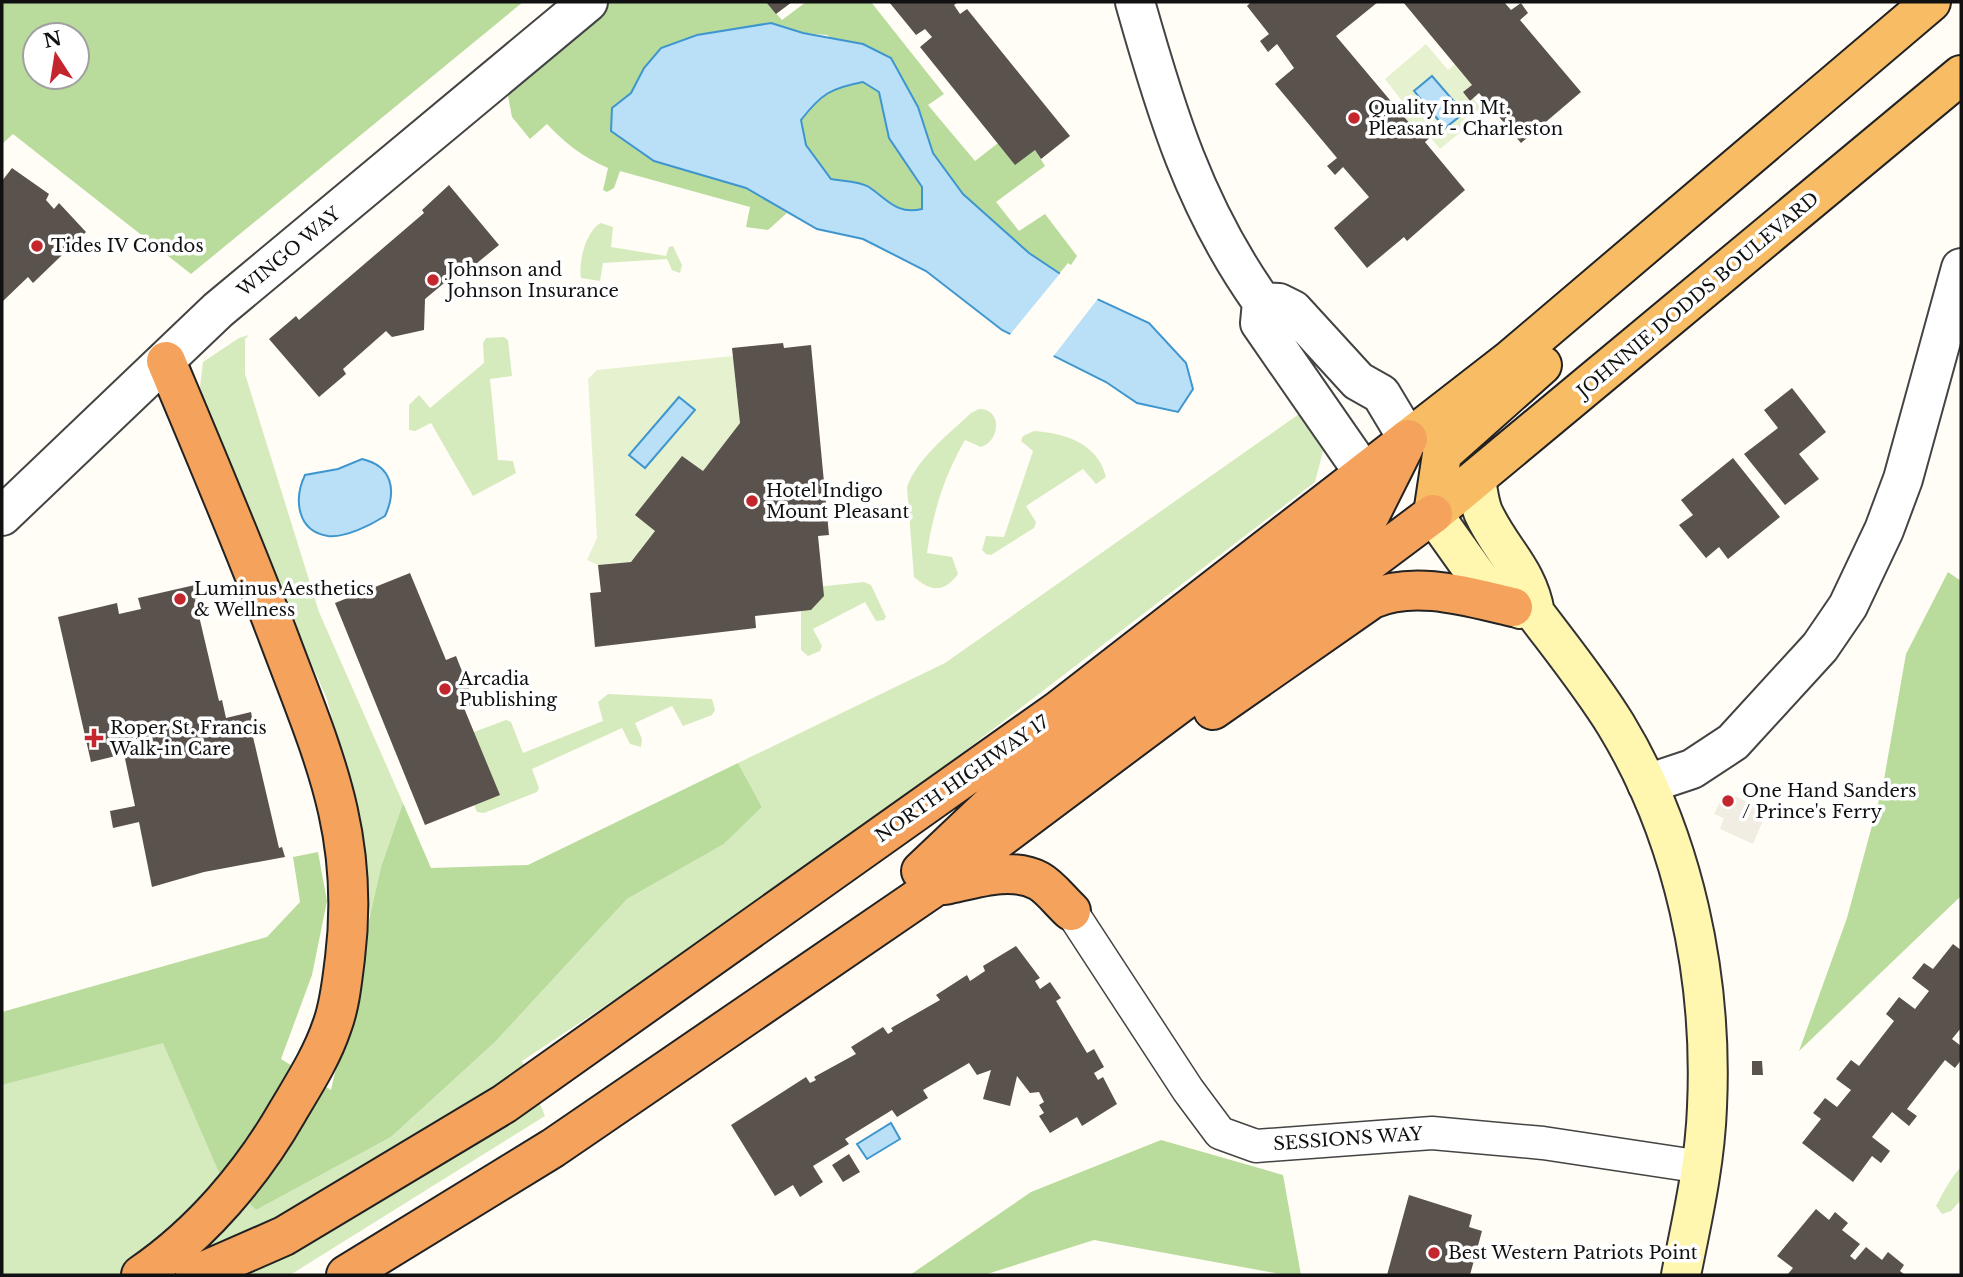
<svg xmlns="http://www.w3.org/2000/svg" width="1963" height="1277" viewBox="0 0 1963 1277" font-family="'Libre Baskerville',serif">
<style>
.green{fill:#d5ebbd}
.forest{fill:#b9dc9c;fill-rule:evenodd}
.pitch{fill:#e6f2cf}
.plaza{fill:#f1ede2}
.water{fill:#b9e0f7;stroke:#3f96cf;stroke-width:2;fill-rule:evenodd}
.pier{fill:#fffdf5}
.building{fill:#5a524d}
.lines{fill:none;stroke-linecap:round;stroke-linejoin:round}
.minor-casing{stroke:#444;stroke-width:35}
.tertiary-casing{stroke:#444;stroke-width:42}
.secondary-casing{stroke:#333;stroke-width:42}
.trunk-casing{stroke:#222;stroke-width:42}
.motorway-casing{stroke:#222;stroke-width:42}
.minor{stroke:#fff;stroke-width:32}
.tertiary{stroke:#fff;stroke-width:38}
.secondary{stroke:#fff6b0;stroke-width:38}
.trunk{stroke:#f7bc64;stroke-width:38}
.motorway{stroke:#f5a25d;stroke-width:38}
.poi-dot{fill:#c4262e;stroke:#fff;stroke-width:2.5}
.labels{text-anchor:middle;dominant-baseline:central;stroke-width:7;stroke-linejoin:round;paint-order:stroke}
.poi-label{font-size:18px;fill:#111;stroke:#fff;text-anchor:start}
.street-label{font-size:18px;fill:#111;stroke:#fff}
</style>
<rect width="100%" height="100%" fill="#fffdf5"/>
<path class="green" d="M601,223L613,227L611,247L666,256L669,247L673,246L682,265L680,273L672,270L667,259L603,263L600,281L581,278C578,263 586,230 601,223Z
M249,335L245,339V374L319,612L403,803L381,867L370,917L362,832L327,699L223,461L200,387L203,362L239,338Z
M504,337L508,340L512,376L490,379L498,460L513,461L516,473L473,496L431,423L415,431L409,430V405L419,395L430,408L484,363L483,343L486,338Z
M979,409C1003,409 1000,441 981,447L965,440C944,476 933,513 927,553L952,557L958,574C944,593 931,592 914,577L907,487C917,458 949,434 971,413Z
M1299,414L1323,451L1315,482L923,783L709,937L522,1061L545,1116L290,1275H2V1085L163,1042L219,1173L256,1210L391,1137L495,1042L627,899L724,844L762,807L738,763L945,663Z
M1034,431C1064,433 1098,443 1106,477L1096,484L1083,469L1026,506L1036,522L1034,528L991,555L986,554L982,550L986,536L1004,537L1033,451L1021,441L1023,436Z
M864,582L871,585L886,617L884,620L876,621L865,602L813,629L822,646L820,651L808,656L801,650V600L816,587Z
M608,694L712,699L715,710L712,715L683,726L672,706L635,723L642,739L641,747L630,744L622,728L532,769L539,788L537,792L484,813L477,812L474,805V732L506,720L511,722L523,753L603,721L598,702Z
M1961,1167V1200L1951,1211L1942,1214L1936,1206C1943,1193 1951,1177 1961,1167Z"/>
<path class="forest" d="M2,2H523L191,274L13,134L2,144ZM77,35V77H35V35Z
M605,2H766L782,20L806,2H871L944,94L928,105L975,161L998,143L1035,150L1045,166L996,202L1019,231L1045,214L1077,256L1071,265L1068,263L1059,274L1029,253L963,194L933,153L918,107L827,35L803,33L771,23L697,35L644,68L631,93L612,108L654,161L746,188L787,213L768,230L746,227L750,207L620,171L614,188L607,192L603,190L608,168C584,158 565,143 547,124L530,139L512,117L506,85Z
M863,82L879,92L889,138L922,187V210C897,215 888,200 869,187C860,181 842,181 831,179L806,145L801,120C821,94 831,88 863,82Z
M1948,572L1961,581V896L1799,1051L1847,918L1883,785L1906,654Z
M738,763L762,807L724,844L627,899L495,1042L391,1137L256,1210L219,1173L163,1043L2,1085V1012L267,937L300,902L293,857L318,852L327,901L312,975L281,1059L331,1090L381,867L403,803L431,868L528,865Z
M1161,1140L1283,1175L1301,1275H1286L1094,1240L984,1275H910L1031,1192Z"/>
<path class="pitch" d="M1426,44L1448,70L1455,64L1472,85L1473,98L1485,112L1440,149L1430,137L1433,134L1426,124L1416,131L1399,111L1405,105L1385,79Z
M733,356L740,423L703,471L682,456L636,515L655,531L631,562L598,565L587,560L597,538L588,379L597,370Z"/>
<path class="plaza" d="M1735,796L1767,811L1753,844L1720,829L1724,818L1714,814L1720,802L1730,807Z"/>
<path class="water" d="M771,23L803,33L863,44L891,58L918,107L933,153L963,194L1029,253L1065,277L1099,300L1149,323L1186,363L1193,389L1178,412L1137,403L1106,382L1002,330L926,271L863,239L817,229L746,188L654,161L611,131L612,108L631,93L644,68L661,48L697,35ZM863,82L879,92L889,138L922,187V209C897,215 888,200 869,187C860,181 842,181 831,179L806,145L801,120C821,94 831,88 863,82Z
M1432,76L1464,113L1445,128L1414,91Z
M679,397L695,410L645,468L629,455Z
M362,459C392,466 397,490 385,516C371,525 345,538 328,536C296,531 294,498 305,475L338,469Z
M891,1123L900,1139L867,1159L857,1144Z"/>
<path class="pier" d="M1062,271L1100,296L1052,358L1008,337Z"/>
<path class="building" d="M766,2H792L776,14Z
M889,2H958L954,5L960,14L967,9L1070,136L1041,159L1035,150L1015,165L920,47L932,37L925,29L916,35Z
M1251,2H1378L1336,36L1416,131L1425,124L1434,134L1425,142L1465,190L1407,241L1404,237L1367,268L1334,228L1369,197L1343,167L1335,175L1327,166L1337,158L1275,84L1294,68L1277,44L1268,52L1260,41L1269,34L1247,6Z
M1403,2H1504L1511,10L1521,3L1528,13L1520,20L1581,92L1521,143L1479,93L1470,101L1463,92L1472,85Z
M12,168L49,194L46,200L54,209L59,203L86,232L33,283L28,277L2,302V181Z
M449,185L499,245L471,268L467,264L425,299L424,330L392,337L386,331L343,369L346,374L319,397L269,339L296,316L299,320L424,213L422,210Z
M783,343L784,348L811,345L829,535L818,536L824,596L811,610L755,616L756,628L595,647L590,593L601,592L598,565L631,562L655,531L635,515L682,456L703,471L740,423L732,348Z
M1792,388L1826,432L1799,454L1819,479L1785,505L1744,454L1778,428L1764,410Z
M1733,458L1780,517L1728,559L1719,547L1706,558L1679,525L1693,515L1681,500Z
M410,573L446,660L456,656L475,704L464,708L500,795L425,825L335,603Z
M195,585L198,598L195,599L219,701L222,700L226,718L251,712L253,723L250,724L279,848L282,847L285,857L204,872L152,887L139,822L113,828L110,811L135,806L124,754L91,762L58,617L117,603L119,614L141,609L138,598Z
M1953,944L1961,950V1028L1952,1039L1961,1046V1060L1955,1068L1945,1060L1907,1109L1917,1116L1909,1126L1892,1112L1872,1137L1890,1151L1881,1163L1872,1156L1853,1182L1802,1143L1821,1119L1813,1113L1825,1098L1837,1107L1851,1090L1836,1079L1851,1060L1859,1066L1894,1021L1886,1014L1899,997L1915,1009L1929,991L1912,978L1924,963L1933,969Z
M1016,946L1040,978L1035,981L1040,989L1050,982L1061,998L1056,1001L1087,1053L1094,1049L1104,1067L1094,1073L1098,1080L1103,1077L1117,1104L1082,1126L1077,1117L1050,1133L1039,1116L1044,1113L1039,1105L1044,1102L1039,1092L1030,1093L1017,1076L1010,1106L983,1099L991,1070L977,1075L969,1063L923,1090L928,1098L897,1117L892,1110L845,1139L849,1144L813,1166L823,1182L800,1197L793,1185L775,1196L731,1125L806,1077L810,1083L816,1080L814,1077L856,1054L851,1047L883,1027L888,1034L893,1031L891,1028L940,1000L936,995L967,975L970,981L985,971L983,966Z
M1752,1061H1762L1763,1075H1752Z
M849,1154L860,1172L843,1182L832,1165Z
M1409,1195L1472,1215L1469,1227L1482,1231L1470,1275H1387Z
M1816,1209L1829,1220L1835,1212L1848,1223L1842,1230L1860,1244L1850,1256L1855,1260L1866,1247L1882,1260L1888,1252L1904,1265L1900,1271L1905,1275H1787L1793,1268L1777,1256Z"/>
<g class="lines">
<g class="minor-casing">
<path id="minor" d="M1071,911L1188,1090L1220,1133L1256,1146L1432,1133L1543,1143L1702,1167"/>
</g>
<g class="tertiary-casing">
<path id="tertiary" d="M1135,2C1166,112 1195,208 1262,302L1260,323L1364,473
M1262,302L1279,303L1293,310L1358,381L1381,394L1408,439
M2,516L218,310L588,2
M1647,784L1692,769L1733,742L1820,647L1848,606L1884,530L1903,479L1961,268"/>
</g>
<g class="secondary-casing">
<path id="secondary" d="M1476,480C1478,490 1479,502 1483,512C1500,550 1528,570 1535,613C1563,650 1592,686 1616,725C1684,837 1713,977 1707,1107C1705,1164 1692,1220 1681,1275
M1433,514L1485,587L1520,609"/>
</g>
<g class="trunk-casing">
<path id="trunk" d="M1408,439L1511,359L1931,2
M1433,514L1961,75
M1433,514L1442,454L1542,365"/>
</g>
<g class="motorway-casing">
<path id="motorway" d="M1213,710L1372,599C1415,580 1469,597 1513,607
M921,871L998,798L1370,515L1404,447
M945,885C974,879 1011,866 1039,881C1050,887 1061,902 1071,911
M141,1275C201,1234 252,1174 288,1111C304,1084 322,1056 332,1026C340,1005 342,981 345,958C360,836 324,757 282,646C246,550 206,456 166,361
M195,1275L284,1236L504,1104L1059,710L1408,439
M346,1275L553,1148L933,888L1433,514"/>
</g>
<use href="#minor" class="minor"/>
<use href="#tertiary" class="tertiary"/>
<use href="#secondary" class="secondary"/>
<use href="#trunk" class="trunk"/>
<use href="#motorway" class="motorway"/>
</g>
<g class="poi-dot">
<circle cx="1354" cy="118" r="7"/>
<circle cx="37" cy="246" r="7"/>
<circle cx="433" cy="280" r="7"/>
<circle cx="752" cy="501" r="7"/>
<circle cx="180" cy="599" r="7"/>
<circle cx="445" cy="689" r="7"/>
<path d="M90.5 727.5h7v7h7v7h-7v7h-7v-7h-7v-7h7z"/>
<circle cx="1728" cy="801" r="7"/>
<circle cx="1434" cy="1253" r="7"/>
</g>
<g class="labels">
<g class="poi-label">
<text x="1368" y="108">Quality Inn Mt.<tspan x="1368" dy="21">Pleasant - Charleston</tspan></text>
<text x="51" y="246">Tides IV Condos</text>
<text x="447" y="270">Johnson and<tspan x="447" dy="21">Johnson Insurance</tspan></text>
<text x="766" y="491">Hotel Indigo<tspan x="766" dy="21">Mount Pleasant</tspan></text>
<text x="194" y="589">Luminus Aesthetics<tspan x="194" dy="21">&amp; Wellness</tspan></text>
<text x="459" y="679">Arcadia<tspan x="459" dy="21">Publishing</tspan></text>
<text x="110" y="728">Roper St. Francis<tspan x="110" dy="21">Walk-in Care</tspan></text>
<text x="1742" y="791">One Hand Sanders<tspan x="1742" dy="21">/ Prince's Ferry</tspan></text>
<text x="1448" y="1253">Best Western Patriots Point</text>
</g>
<g class="street-label">
<text transform="translate(289 252) rotate(-40)">WINGO WAY</text>
<text transform="translate(1698 295) rotate(-40)">JOHNNIE DODDS BOULEVARD</text>
<text transform="translate(962 779) rotate(-35)">NORTH HIGHWAY 17</text>
<text transform="translate(1348 1139) rotate(-4)">SESSIONS WAY</text>
</g>
</g>
<rect width="1963" height="1277" fill="none" stroke="#111111" stroke-width="7"/>
<g transform="translate(56 56) rotate(348)"><circle r="33" fill="#ffffff" stroke="#a0a0a0" stroke-width="2"/>
<path d="M0-5L12 26L0 18L-12 26Z" fill="#c4262e"/>
<text y="-10" font-size="19" font-weight="bold" text-anchor="middle" fill="#111111">N</text>
</g>
</svg>
